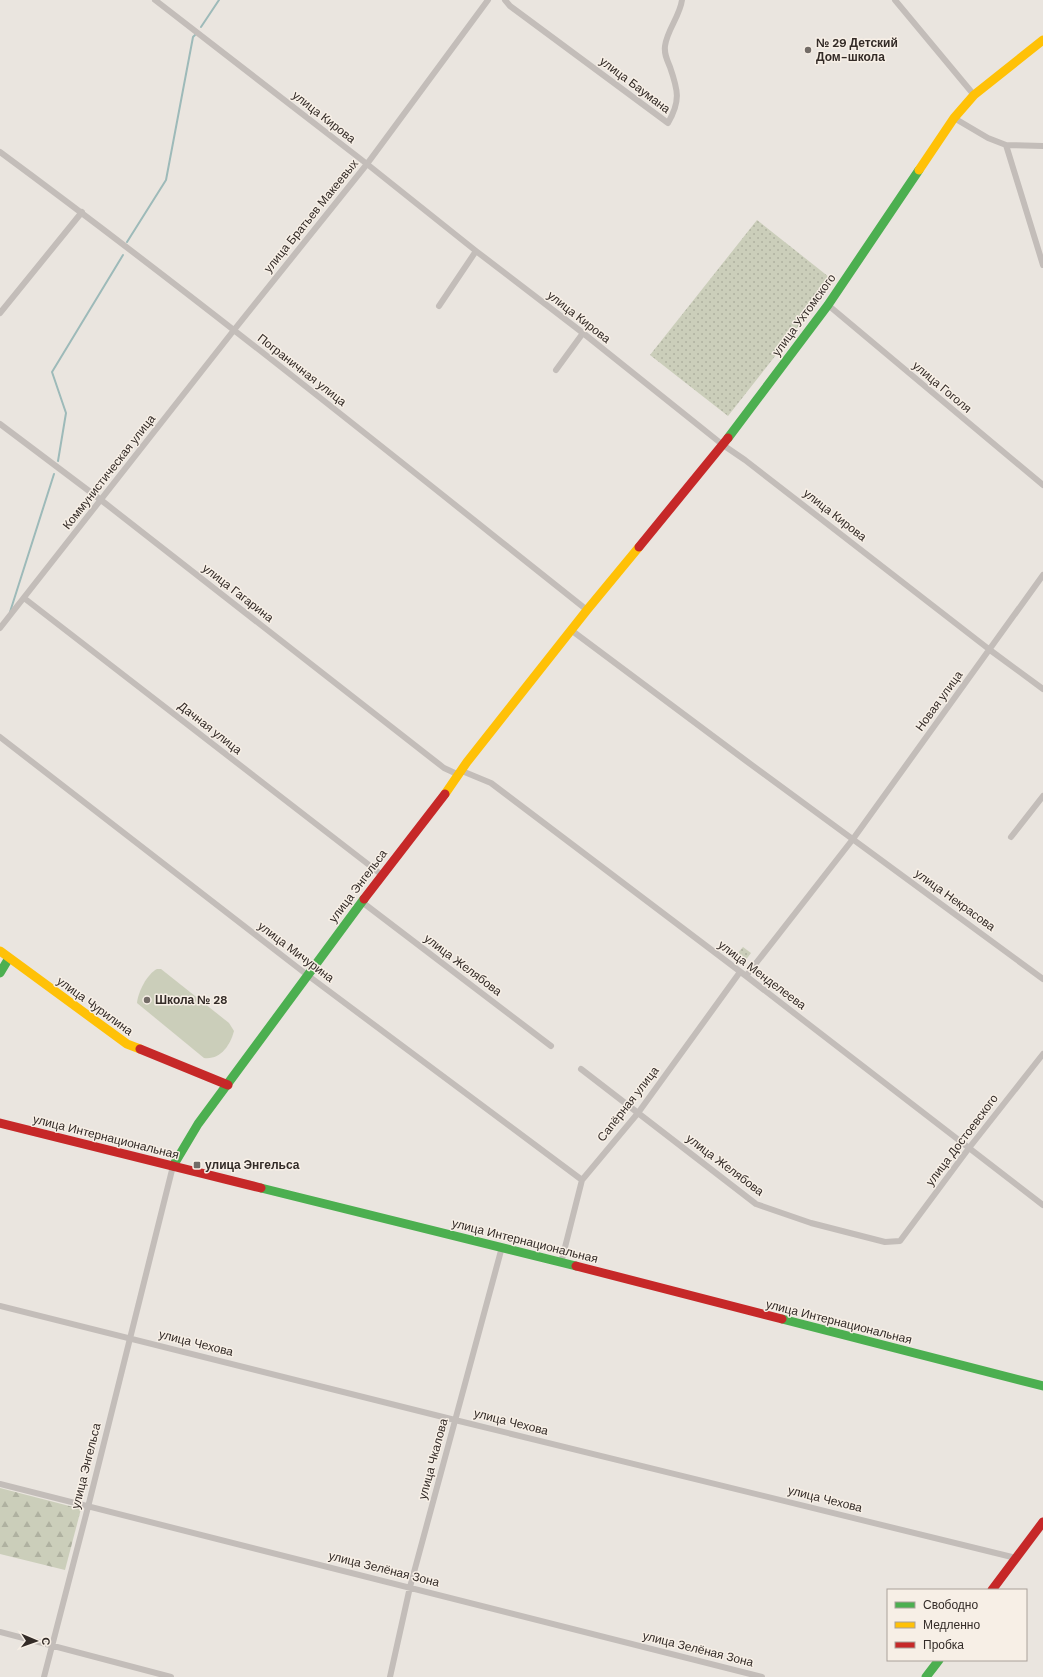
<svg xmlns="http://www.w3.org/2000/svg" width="1043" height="1677" viewBox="0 0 1043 1677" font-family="'DM Sans',sans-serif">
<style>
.green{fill:#cbceba}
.forest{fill:url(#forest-firs)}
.park{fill:url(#park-dots)}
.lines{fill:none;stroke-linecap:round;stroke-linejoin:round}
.stream{stroke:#9dbab9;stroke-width:2}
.street{stroke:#c3bdb9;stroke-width:6}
.fast{stroke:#4caf50;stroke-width:9}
.slow{stroke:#ffc107;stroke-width:9}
.jam{stroke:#c62828;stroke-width:9}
.poi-dot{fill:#736c67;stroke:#f7efe6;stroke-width:1.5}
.labels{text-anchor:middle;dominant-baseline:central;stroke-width:3;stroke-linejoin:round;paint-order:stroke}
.poi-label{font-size:12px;font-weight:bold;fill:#332b27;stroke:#f7efe6;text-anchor:start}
.street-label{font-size:12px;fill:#332b27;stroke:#f7efe6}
</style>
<defs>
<pattern id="forest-firs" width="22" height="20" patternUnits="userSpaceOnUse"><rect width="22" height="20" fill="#cbceba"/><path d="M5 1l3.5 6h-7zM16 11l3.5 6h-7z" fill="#afb1a0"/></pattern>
<pattern id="park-dots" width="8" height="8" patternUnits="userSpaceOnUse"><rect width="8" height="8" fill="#cbceba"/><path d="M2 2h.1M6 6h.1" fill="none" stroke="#afb1a0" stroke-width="1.8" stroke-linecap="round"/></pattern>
</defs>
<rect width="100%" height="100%" fill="#eae5df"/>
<path class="green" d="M157,969H161L229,1023L234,1031C230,1046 220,1060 204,1058L137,1003C138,992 147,974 157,969Z"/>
<path class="forest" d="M0,1488L81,1509L65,1570L0,1554Z"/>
<path class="park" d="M757,220L834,281L728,416L650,355Z
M743,947L751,953L745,961L736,955Z"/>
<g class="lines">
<path class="stream" d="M201,27L219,0
M127,242L166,180L193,37L195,35
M58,461L66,413L52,372L123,255
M10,612L54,474"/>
<path class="street" d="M155,0L367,164L476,251L583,333L723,445L745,460L990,650L1043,689
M505,0L510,6L668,123C681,101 678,90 670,67C667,60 664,54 665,46C667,30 680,16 682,0
M895,0L974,95
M954,118L988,138L1006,145L1043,146
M1006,145L1043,265
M0,152C199,299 392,455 587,610
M828,305L1043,485
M439,306L476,251
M0,313L82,212
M556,370L583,333
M0,424L101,500L444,768L457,774L462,771L491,783L746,976L1043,1205
M24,598L382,875
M0,628L234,330L367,164L488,0
M571,630L745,760L1043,979
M0,737L306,974L582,1180
M1011,837L1043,796
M362,902L551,1046
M746,976L853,839L1043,575
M581,1069L756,1204L811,1223L885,1242L900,1241L969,1148L1043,1054
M561,1263L582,1180L638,1113L740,972
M0,1306L455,1420L1016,1558
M0,1484L762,1677
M0,1632L171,1677
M44,1677L88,1507L173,1166
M390,1677L410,1587L502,1247"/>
<path class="fast" d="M728,438L828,305L919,170
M0,973L9,958
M173,1166L198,1124L364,899
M261,1188L576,1266
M782,1319L1043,1386
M926,1677L939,1660"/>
<path class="slow" d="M919,170L954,118L974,95L1043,40
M445,794L467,762L587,610L639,547
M0,951L127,1044L140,1049"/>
<path class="jam" d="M639,547L728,438
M364,899L445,794
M140,1049L228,1085
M0,1123L261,1188
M576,1266L782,1319
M992,1590L1043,1522"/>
</g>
<g class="poi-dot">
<circle cx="808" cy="50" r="4"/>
<circle cx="147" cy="1000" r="4"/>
<rect x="193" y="1161" width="8" height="8" rx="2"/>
</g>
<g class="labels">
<g class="poi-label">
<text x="816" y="43">№ 29 Детский<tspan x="816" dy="14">Дом-школа</tspan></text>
<text x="155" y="1000">Школа № 28</text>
<text x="205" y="1165">улица Энгельса</text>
</g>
<g class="street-label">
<text transform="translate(635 85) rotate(37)">улица Баумана</text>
<text transform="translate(324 117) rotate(38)">улица Кирова</text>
<text transform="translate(311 216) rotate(-51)">улица Братьев Макеевых</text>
<text transform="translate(804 315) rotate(-54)">улица Ухтомского</text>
<text transform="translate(579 317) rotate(38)">улица Кирова</text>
<text transform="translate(302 370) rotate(38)">Пограничная улица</text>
<text transform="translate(942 387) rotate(40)">улица Гоголя</text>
<text transform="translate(109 472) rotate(-52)">Коммунистическая улица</text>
<text transform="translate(835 515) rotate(38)">улица Кирова</text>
<text transform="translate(238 593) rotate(38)">улица Гагарина</text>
<text transform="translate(939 701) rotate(-54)">Новая улица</text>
<text transform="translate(210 728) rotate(38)">Дачная улица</text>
<text transform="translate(358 886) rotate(-53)">улица Энгельса</text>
<text transform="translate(955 900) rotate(36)">улица Некрасова</text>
<text transform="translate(296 952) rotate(37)">улица Мичурина</text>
<text transform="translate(463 965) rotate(37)">улица Желябова</text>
<text transform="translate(762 975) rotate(37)">улица Менделеева</text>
<text transform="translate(95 1006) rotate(36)">улица Чурилина</text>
<text transform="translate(628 1104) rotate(-52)">Сапёрная улица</text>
<text transform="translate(106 1137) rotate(14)">улица Интернациональная</text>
<text transform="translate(962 1140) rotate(-53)">улица Достоевского</text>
<text transform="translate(725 1165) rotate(37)">улица Желябова</text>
<text transform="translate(525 1241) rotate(14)">улица Интернациональная</text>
<text transform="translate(839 1322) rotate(14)">улица Интернациональная</text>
<text transform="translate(196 1343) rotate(14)">улица Чехова</text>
<text transform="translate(511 1422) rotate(14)">улица Чехова</text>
<text transform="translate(433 1459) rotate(-75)">улица Чкалова</text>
<text transform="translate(86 1466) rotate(-76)">улица Энгельса</text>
<text transform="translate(825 1499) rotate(14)">улица Чехова</text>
<text transform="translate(384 1569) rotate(14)">улица Зелёная Зона</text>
<text transform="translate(698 1649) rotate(14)">улица Зелёная Зона</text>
</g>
</g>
<rect x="887" y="1589" width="140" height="72" fill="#f7efe6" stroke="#a9a19a"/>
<rect x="895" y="1602" width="20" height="6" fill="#4caf50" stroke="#a9a19a"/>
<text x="923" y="1609" font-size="12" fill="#332b27">Свободно</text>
<rect x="895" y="1622" width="20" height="6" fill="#ffc107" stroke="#a9a19a"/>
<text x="923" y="1629" font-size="12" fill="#332b27">Медленно</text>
<rect x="895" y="1642" width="20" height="6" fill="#c62828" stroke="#a9a19a"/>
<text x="923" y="1649" font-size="12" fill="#332b27">Пробка</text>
<g transform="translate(36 1641) rotate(92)" stroke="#f7efe6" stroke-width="3" paint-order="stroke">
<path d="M0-3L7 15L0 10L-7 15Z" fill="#332b27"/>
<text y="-6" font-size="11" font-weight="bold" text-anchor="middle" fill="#332b27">С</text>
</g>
</svg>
